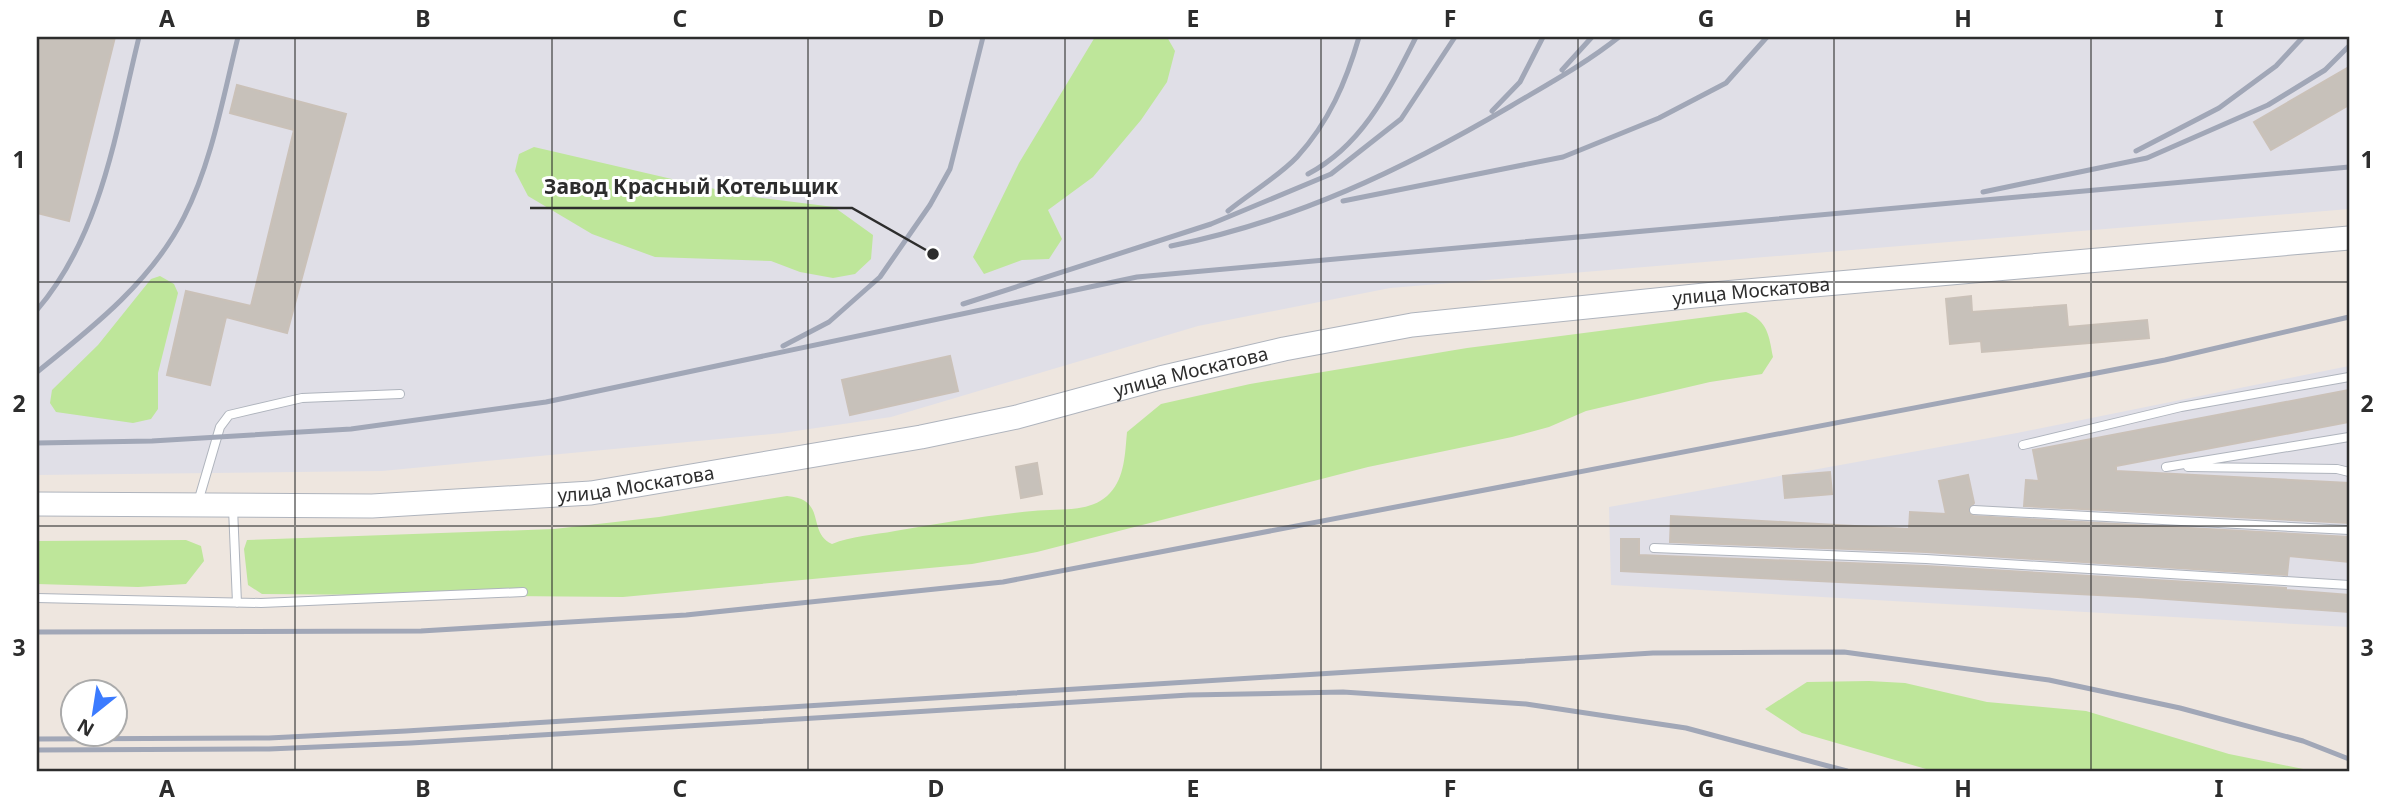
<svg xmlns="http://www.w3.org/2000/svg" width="2386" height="808" viewBox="0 0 2386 808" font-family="'Noto Sans',sans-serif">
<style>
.industrial{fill:#e0dfe7}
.green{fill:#bee69a}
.building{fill:#c7c1ba;stroke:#cac1b8;stroke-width:2}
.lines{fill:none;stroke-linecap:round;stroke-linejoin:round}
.service-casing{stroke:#afb4bd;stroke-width:10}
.secondary-casing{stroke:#afb4bd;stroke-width:25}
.service{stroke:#fff;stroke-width:8}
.secondary{stroke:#fff;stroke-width:23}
.rail{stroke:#a1a7b7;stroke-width:5}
.grid{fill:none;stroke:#2d2d2d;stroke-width:2;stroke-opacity:0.55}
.labels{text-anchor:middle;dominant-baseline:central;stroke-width:6;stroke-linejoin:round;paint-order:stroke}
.street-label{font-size:19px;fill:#2d2d2d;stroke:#fff}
.leader{fill:none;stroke:#2d2d2d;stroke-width:2.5}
.callout-dot{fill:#2d2d2d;stroke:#fff;stroke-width:2.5}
.callout-label{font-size:21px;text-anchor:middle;font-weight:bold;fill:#2d2d2d;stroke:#fff;stroke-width:6;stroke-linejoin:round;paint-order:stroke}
.neatline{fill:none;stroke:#2d2d2d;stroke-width:2.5}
.grid-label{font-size:23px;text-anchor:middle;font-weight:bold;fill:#2d2d2d}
</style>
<rect width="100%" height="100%" fill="#eee6df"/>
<path class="industrial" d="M37,37H2349V209L1390,288L1198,326L891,417L782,433L382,471L37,475Z
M2349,366V627L1611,585L1609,507L2017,433Z"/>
<path class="green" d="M1095,37H1167L1175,51L1167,82L1141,120L1093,177L1048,210L1062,239L1049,259L1022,260L984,274L973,257L1019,163Z
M534,147L745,196L834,207L873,235L871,259L855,274L833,278L800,272L771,261L655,257L592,234L528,196L515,171L519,154Z
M160,276L174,284L178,293L158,373V409L151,419L133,423L56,412L50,403L52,390L98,345L151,279Z
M1746,312C1768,321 1769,336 1773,357L1762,374L1710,382L1586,411L1549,427L1512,437L1368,467L1037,552L972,564L623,597L262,594L248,585L244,549L247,540L554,529L659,517L787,496C828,499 806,532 832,544C851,536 874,535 895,531C941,523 987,515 1033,511C1058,508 1091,514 1110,493C1125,477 1125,453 1127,432L1161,404L1250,384L1467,348Z
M186,540L201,546L204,561L186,584L138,587L37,584V541Z
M1869,681L1905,683L1987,702L2086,711L2229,754L2313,771H1933L1802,733L1765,709L1807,682Z"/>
<path class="building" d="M37,37H115L69,221L37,213Z
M2349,67V105L2271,150L2254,122Z
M237,85L346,114L287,333L226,317L210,385L167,375L186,291L251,306L294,130L230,113Z
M1971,296L1972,312L2066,305L2068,327L2147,320L2149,338L1982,352L1981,341L1950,344L1946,299Z
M950,356L958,391L850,415L842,380Z
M2349,390V422L2116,466V471L2349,483V523L2024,506L2026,480L2039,481L2033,450Z
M1037,463L1042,494L1021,498L1016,467Z
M1830,472L1832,494L1785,498L1783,476Z
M1968,475L1974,503L1968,510L1973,516L2349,537V562L2289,556L2287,575L1926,552L1670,542L1671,516L1909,529L1910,512L1946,514L1939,481Z
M1621,539H1639V555L1926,566L2286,588V590L2349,595V612L2138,597L1621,571Z"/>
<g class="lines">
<g class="service-casing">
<path id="service" d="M2023,445L2181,407L2349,377
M2166,467L2349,437
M2188,467L2337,469L2349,472
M198,502L220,427L229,415L302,398L400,394
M233,508L237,603
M1974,510L2349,530
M1654,548L1926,559L2349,585
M37,598L261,603L523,592"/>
</g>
<g class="secondary-casing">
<g id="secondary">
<path id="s1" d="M37,504L372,506L591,493L921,437L1017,417L1160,378L1284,349L1412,325L1724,293L2349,238"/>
</g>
</g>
<use href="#service" class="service"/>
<use href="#secondary" class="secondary"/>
<path class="rail" d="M1562,70L1592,37
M1492,111L1520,82L1543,37
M2136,151L2219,108L2276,66L2303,37
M1308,174C1363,145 1389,90 1416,37
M1983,192L2147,158L2268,105L2325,70L2349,46
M1343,201L1563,157L1659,118L1726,83L1767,37
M1228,211C1250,193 1278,177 1297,157C1329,122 1346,82 1359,37
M1171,246C1295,221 1402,170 1511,106C1548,84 1585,64 1619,37
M963,304L1211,224L1331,174L1401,119L1455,37
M37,310C102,234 116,130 139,37
M783,346L829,322L880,277L930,205L950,169L983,37
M37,372C92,328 152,281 184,217C212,162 223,97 238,37
M37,443L152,441L351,429L546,402L1137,277L2349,167
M37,632L421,631L686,615L1003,582L2165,360L2349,317
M37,739L269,738L406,731L1653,653L1844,652L2049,680L2180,708L2303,741L2349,759
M37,750L269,749L411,743L1189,695L1343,692L1526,704L1686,728L1847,771"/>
</g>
<path class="grid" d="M295,37V771M552,37V771M808,37V771M1065,37V771M1321,37V771M1578,37V771M1834,37V771M2091,37V771M37,282H2349M37,526H2349"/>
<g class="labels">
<g class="street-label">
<text stroke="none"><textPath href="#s1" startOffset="1734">улица Москатова</textPath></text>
<text stroke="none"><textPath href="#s1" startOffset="1167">улица Москатова</textPath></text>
<text stroke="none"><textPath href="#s1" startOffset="600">улица Москатова</textPath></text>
</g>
</g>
<path class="leader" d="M933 254L852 208H530"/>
<circle class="callout-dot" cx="933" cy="254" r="7"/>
<g class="callout-label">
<text x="691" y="194">Завод Красный Котельщик</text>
</g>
<rect width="2386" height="808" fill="none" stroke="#ffffff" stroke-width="77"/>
<g transform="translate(94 713) rotate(210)"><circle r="33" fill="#ffffff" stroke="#ababab" stroke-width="2"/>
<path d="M0-5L12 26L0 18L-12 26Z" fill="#3b7bff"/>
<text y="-10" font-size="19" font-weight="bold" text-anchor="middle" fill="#2d2d2d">N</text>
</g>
<rect x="38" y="38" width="2310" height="732" class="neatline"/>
<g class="grid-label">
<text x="167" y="27">A</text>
<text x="423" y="27">B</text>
<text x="680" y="27">C</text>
<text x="936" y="27">D</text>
<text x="1193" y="27">E</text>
<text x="1450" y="27">F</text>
<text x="1706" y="27">G</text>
<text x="1963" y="27">H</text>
<text x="2219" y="27">I</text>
<text x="19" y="168">1</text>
<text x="2367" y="168">1</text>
<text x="19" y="412">2</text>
<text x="2367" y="412">2</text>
<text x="19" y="656">3</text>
<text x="2367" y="656">3</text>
<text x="167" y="797">A</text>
<text x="423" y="797">B</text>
<text x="680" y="797">C</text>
<text x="936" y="797">D</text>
<text x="1193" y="797">E</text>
<text x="1450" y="797">F</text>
<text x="1706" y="797">G</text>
<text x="1963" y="797">H</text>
<text x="2219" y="797">I</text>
</g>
</svg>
